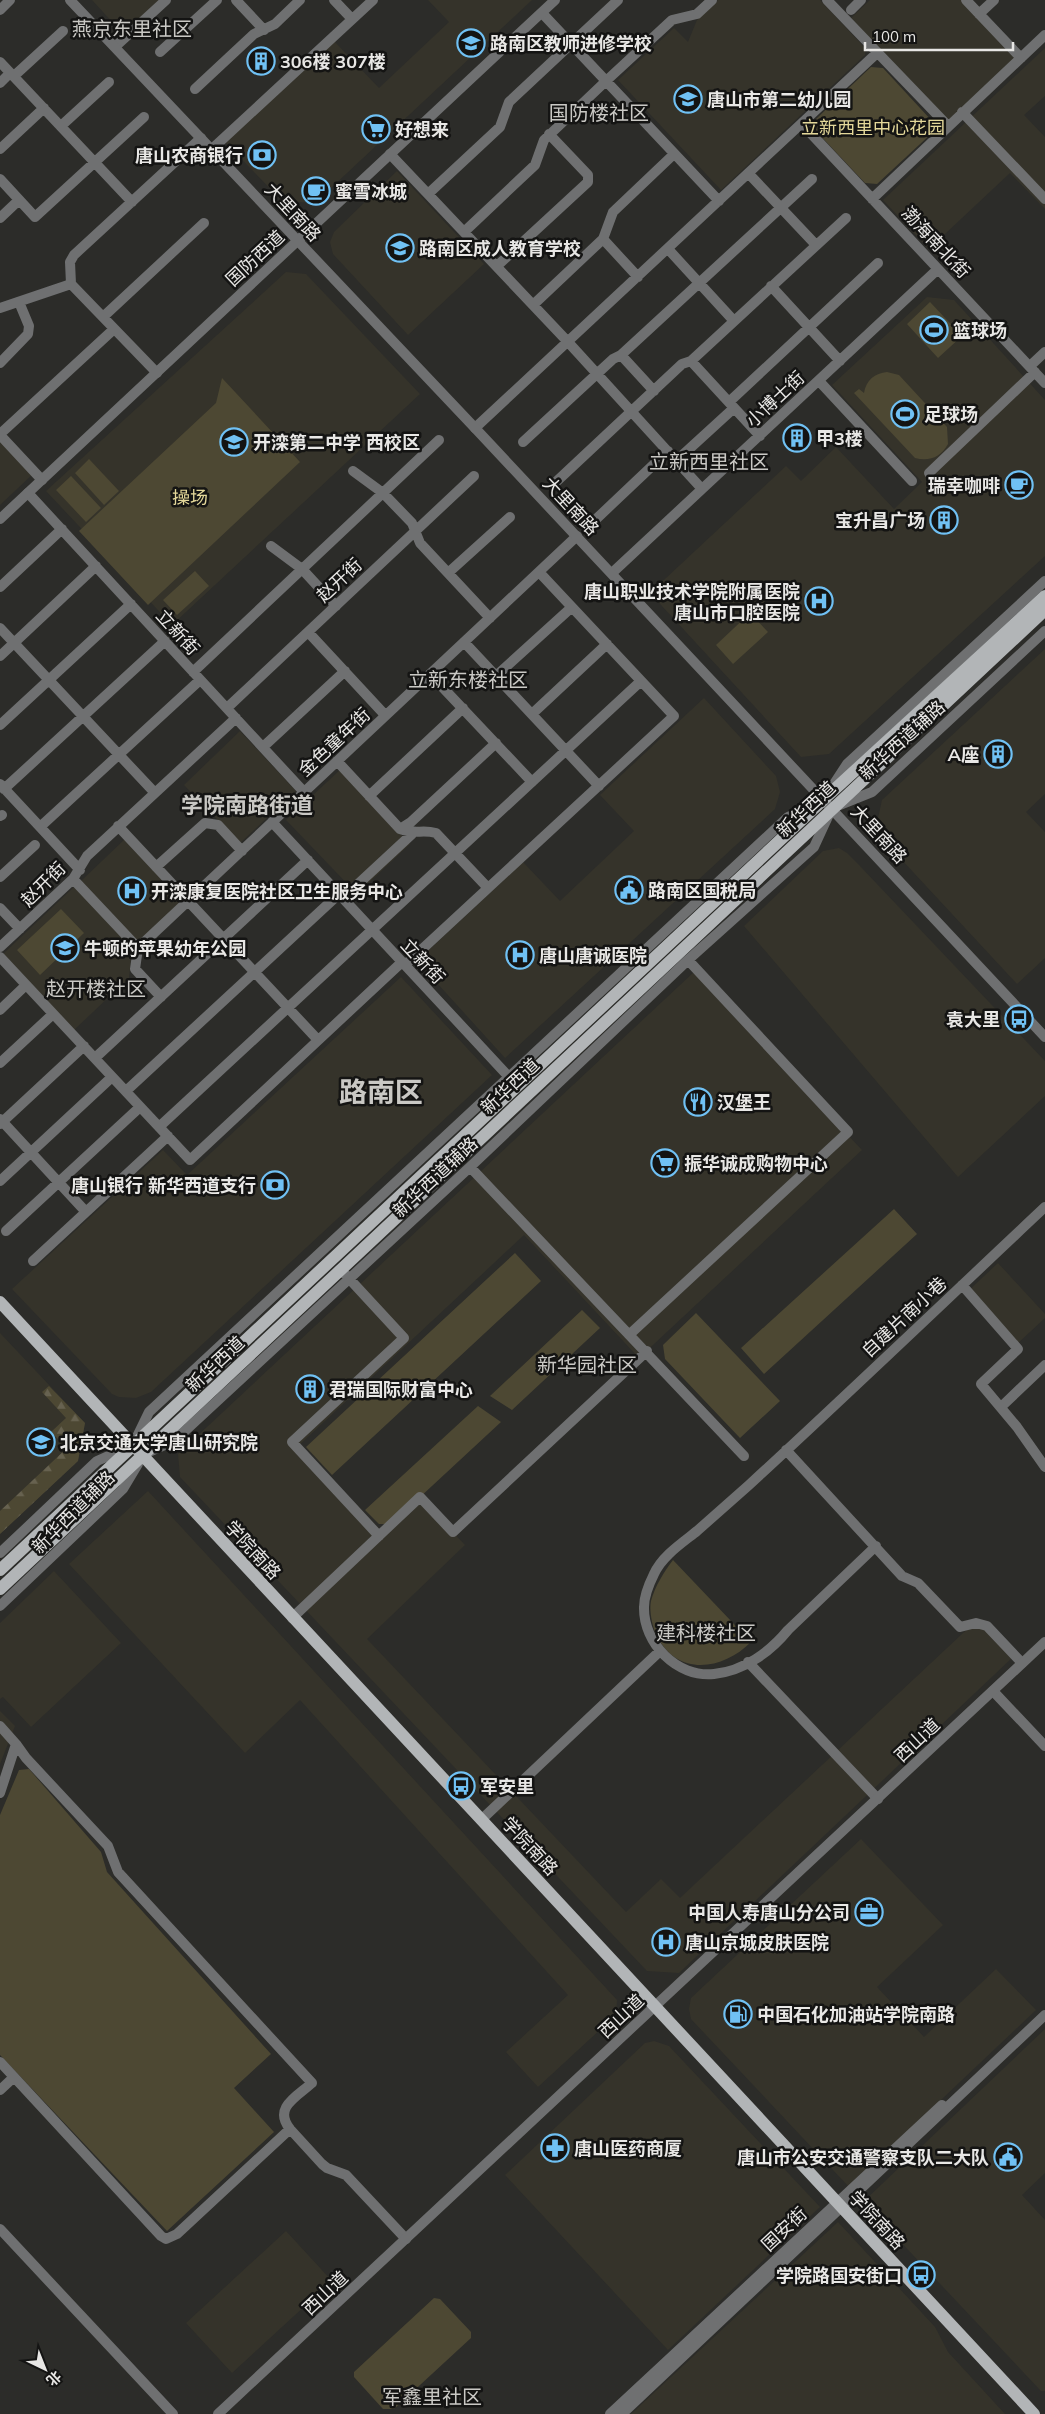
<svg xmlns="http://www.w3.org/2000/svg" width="1045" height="2414" viewBox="0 0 1045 2414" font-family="Mulish,'Noto Sans SC',sans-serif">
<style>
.built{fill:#35332a}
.forest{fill:url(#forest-firs)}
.green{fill:#4d4833}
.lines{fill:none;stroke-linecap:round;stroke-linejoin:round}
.minor{stroke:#6f7071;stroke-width:10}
.tertiary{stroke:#6f7071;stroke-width:10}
.primary{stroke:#b2b5b7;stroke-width:12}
.labels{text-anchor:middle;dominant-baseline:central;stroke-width:5;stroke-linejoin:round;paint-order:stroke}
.poi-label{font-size:18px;font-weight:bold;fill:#e8e7e5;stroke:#141413;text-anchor:start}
.park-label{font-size:18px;fill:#e4d89a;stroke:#141413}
.street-label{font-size:18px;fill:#e8e7e5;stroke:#141413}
.quarter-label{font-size:20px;fill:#c9c8c4;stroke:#141413}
.district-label{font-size:22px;font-weight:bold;fill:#c9c8c4;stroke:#141413}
.town-label{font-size:28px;font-weight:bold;fill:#c9c8c4;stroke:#141413}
</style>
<defs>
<pattern id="forest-firs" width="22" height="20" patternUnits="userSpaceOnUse" patternTransform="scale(1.25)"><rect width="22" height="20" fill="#4d4833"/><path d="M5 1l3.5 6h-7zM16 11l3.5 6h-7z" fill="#676250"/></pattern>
</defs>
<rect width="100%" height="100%" fill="#2c2c29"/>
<path class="built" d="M92,0H160L124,35Z
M428,0H532L315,203L282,201L224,141L333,40L379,88L449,22Z
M718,0H820L866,49L865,55L721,190L618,80L674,28L688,42L697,20Z
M870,0H962L1015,57L948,121L851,18Z
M1045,48V96L1024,115L1045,137V209L1010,173L929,249L883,200Z
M397,171L484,264L408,335L333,254L330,242L334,232Z
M286,272L306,274L420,394L172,625L46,491Z
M927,297L954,300L1045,400V556L829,754L801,757L650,593L786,466L801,481L836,447L894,509L922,482L832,385Z
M0,436L34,473L0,505Z
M1045,649V794L1026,812L1045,832V958L1017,984L875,831L882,800Z
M704,698L776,776L780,792L775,809L505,1058L417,961L523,862L560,901L634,831L600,795Z
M240,731L296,791L240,843L184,785Z
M340,770L410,844L357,894L286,820Z
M126,838L185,901L139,944L80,882Z
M839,848L847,853L859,865L1045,1061V1096L958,1177L744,926L823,851Z
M75,886L132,948L129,978L74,1030L3,954Z
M694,972L862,1150L639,1358L524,1235L295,1449L380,1541L423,1501L465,1545L367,1639L626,1912L661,1879L680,1898L978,1619L1013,1657L679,1973L647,1971L180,1477L178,1454Z
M401,977L492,1075L151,1392L136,1398L119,1397L112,1394L12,1289L163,1150L187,1175Z
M998,1263L1045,1314V1318L1015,1346L966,1293Z
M0,1333L85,1423L78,1461L0,1534Z
M148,1491L617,2000L616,2015L538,2087L506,2052L568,1995L300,1700L245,1753L69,1564Z
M54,1571L121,1643L31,1727L3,1697L0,1699V1623Z
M0,1711L15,1726L0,1764Z
M861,1839L943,1925L877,1987L924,2037L996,1969L1036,2010L849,2187L691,2019L689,2009L691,1998Z
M1045,2029V2173L1022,2195L1045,2220V2391H1041L863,2202Z
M654,2041L669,2046L820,2207L668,2350L505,2175L645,2043Z
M838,2222L935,2327L948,2352L1005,2414H631Z
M286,2231L332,2281L232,2373L186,2323Z"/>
<path class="forest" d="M49,1386L85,1423L78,1461L0,1534V1511L67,1448L51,1432L66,1418L42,1392Z"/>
<path class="green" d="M871,67L883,68L932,121L933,132L877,184L865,183L816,131V119Z
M930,302L962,336L938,358L907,324Z
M887,372L899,375L947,427L948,444C941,457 929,462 915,458L854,393L859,389L864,393C866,380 875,373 887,372Z
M222,378L300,462L148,605L79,531L216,403Z
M89,459L119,491L104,505L75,473Z
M71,476L101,508L86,522L56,490Z
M195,571L209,586L177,615L163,600Z
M750,613L768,632L733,664L716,645Z
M61,909L84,933L40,975L17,950Z
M894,1209L917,1234L764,1374L741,1348Z
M515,1253L541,1281L332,1475L306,1447Z
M582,1310L600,1328L512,1410L490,1396Z
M696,1313L780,1401L740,1438L665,1359L663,1345Z
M478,1406L501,1422L391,1524H379L365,1510Z
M673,1560L751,1642C722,1671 676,1677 656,1634C652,1625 649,1610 651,1601C655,1586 664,1572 673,1560Z
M29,1769L101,1852L107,1872L271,2054L234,2088L274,2132L167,2231L0,2055V1815L19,1770Z
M434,2298L440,2299L471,2332V2338L394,2409H383L354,2377V2372Z"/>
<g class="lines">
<path class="minor" d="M236,0L264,30
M334,0L352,19
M827,0L948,126
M966,0L1021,58
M0,10L10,0
M851,10L861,0
M542,13L719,201
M979,14L994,0
M117,45L166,0
M160,52L217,0
M0,62L132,202
M14,76L63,31
M0,83L10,73
M195,89L254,34L275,24L300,0
M962,112L1045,199
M803,125L1045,383
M61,126L109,82
M0,149L44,108
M212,149L373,0
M390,154L568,342L702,489
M749,174L816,245
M0,179L35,217L144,117
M428,194L500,127L509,102L618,0
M872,199L1045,35
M0,218L19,200
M464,232L535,165L544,140L606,81L672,20L697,14L712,0
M603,239L638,277
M668,249L734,321
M497,266L588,182V175L549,134
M71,284L70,262L74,255L201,138
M771,286L840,361
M533,305L603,239L613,212L674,154
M0,308L71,284L157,373
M103,317L204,223
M691,361L760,436
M0,363L28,334L29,326L19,302
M1030,366L1045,352
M819,381L912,481
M654,391L621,355L812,179
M729,402L878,263
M475,428L877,53
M0,434L114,329
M0,435L42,480
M523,442L613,359L621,355
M676,461L734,408
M353,471L383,493L412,523L420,543L490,618
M929,473L1035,372
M557,481L682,364L691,361L846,218
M28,493L304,792
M593,522L668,451
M271,546L302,569L336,606
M448,573L510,517
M612,573L938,269
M0,587L62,529
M0,628L155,793
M308,632L385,715
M464,642L599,786
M0,656L96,566
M193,672L439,440
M430,674L532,782
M496,676L572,607
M227,708L474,476
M532,714L607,644
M0,725L131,604
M263,747L345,671
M337,761L400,829C416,835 421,829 436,833L488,888
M0,784L80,870
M4,789L165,641
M830,790L847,764L1045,581
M369,796L463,708
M0,816L2,815
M272,822L510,1078
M118,826L318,1040
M40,827L200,680
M400,829L411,822L496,743
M156,867L205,823L218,825L242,851
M0,877L35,845
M73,879L138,948L577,536
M343,898L412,834
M0,908L20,929
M0,947L73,879L87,856L236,718
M138,948L135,969L161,997
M0,957L190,1160L402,962
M405,965L674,716L539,572
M0,1010L26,985
M95,1058L308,860
M0,1063L53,1014
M126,1091L339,894
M0,1119L86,1212L168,1136
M0,1124L84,1046
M159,1127L641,681
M470,1167L744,1456
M0,1181L112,1077
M6,1231L140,1107
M33,1261L86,1212
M344,1273L404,1338L292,1442L379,1536
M962,1285L1018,1349L981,1384L1017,1427L1045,1467
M630,1334L848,1132L688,960
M1001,1407L1045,1365
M786,1450L902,1576L918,1583L960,1627L976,1623L987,1626L1022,1663
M149,1452L174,1441L470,1167L688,960L814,847L832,808L872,792L1045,631
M876,1546L788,1630C770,1652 744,1671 714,1674C677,1678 643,1643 644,1607C644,1596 649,1584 654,1574C662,1556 682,1543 697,1531C714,1516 732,1500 749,1485C849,1393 946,1300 1045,1207
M0,1553L97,1461L133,1445L149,1412L788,817L814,805
M0,1606L123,1489L138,1464
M292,1618L420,1497L453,1532L647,1351
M748,1662L878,1799
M993,1691L1045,1746
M0,1726L16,1744L26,1758L108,1846L118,1872L312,2083C296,2097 273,2108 290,2129
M0,1793L16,1744
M481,1820L660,1651
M0,2062L161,2236L166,2239L177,2234L290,2129L322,2164L327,2168L346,2175L406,2239
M0,2090L14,2077
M0,2229L173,2414
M610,2414L942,2105
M622,2414L1045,2015"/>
<path class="tertiary" d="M70,0L475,428L1045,1037
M0,519L555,0
M218,2414L1045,1642"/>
<path class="primary" d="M0,1302L1034,2414
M0,1570L823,800L1045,596
M0,1589L1045,610"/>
</g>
<defs>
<g id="university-ring" transform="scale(1.4375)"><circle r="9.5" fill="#141413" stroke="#70c1f4" stroke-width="1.5"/><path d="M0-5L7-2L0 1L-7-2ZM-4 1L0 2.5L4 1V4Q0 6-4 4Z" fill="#70c1f4"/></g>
<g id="building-ring" transform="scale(1.4375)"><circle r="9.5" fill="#141413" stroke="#70c1f4" stroke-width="1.5"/><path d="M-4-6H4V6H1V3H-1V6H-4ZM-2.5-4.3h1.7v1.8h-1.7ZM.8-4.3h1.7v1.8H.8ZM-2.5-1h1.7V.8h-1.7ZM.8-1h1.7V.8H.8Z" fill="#70c1f4"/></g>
<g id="school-ring" transform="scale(1.4375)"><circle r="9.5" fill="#141413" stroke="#70c1f4" stroke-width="1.5"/><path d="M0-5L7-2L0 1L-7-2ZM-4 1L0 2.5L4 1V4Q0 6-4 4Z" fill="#70c1f4"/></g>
<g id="supermarket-ring" transform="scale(1.4375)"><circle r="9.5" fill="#141413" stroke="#70c1f4" stroke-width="1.5"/><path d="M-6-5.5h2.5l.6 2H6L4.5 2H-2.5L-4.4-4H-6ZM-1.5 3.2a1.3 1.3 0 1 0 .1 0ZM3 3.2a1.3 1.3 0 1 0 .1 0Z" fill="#70c1f4"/></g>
<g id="bank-ring" transform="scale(1.4375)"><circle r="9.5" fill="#141413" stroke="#70c1f4" stroke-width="1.5"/><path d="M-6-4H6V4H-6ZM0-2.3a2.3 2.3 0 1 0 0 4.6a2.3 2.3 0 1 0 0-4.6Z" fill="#70c1f4"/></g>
<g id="cafe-ring" transform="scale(1.4375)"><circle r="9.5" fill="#141413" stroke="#70c1f4" stroke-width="1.5"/><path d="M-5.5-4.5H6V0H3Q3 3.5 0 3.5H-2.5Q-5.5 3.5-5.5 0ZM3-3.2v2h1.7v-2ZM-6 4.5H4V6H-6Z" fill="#70c1f4"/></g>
<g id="stadium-ring" transform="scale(1.4375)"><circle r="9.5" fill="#141413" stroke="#70c1f4" stroke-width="1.5"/><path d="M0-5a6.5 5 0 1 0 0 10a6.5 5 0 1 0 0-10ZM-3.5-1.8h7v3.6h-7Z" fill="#70c1f4"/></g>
<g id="hospital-ring" transform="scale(1.4375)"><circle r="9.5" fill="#141413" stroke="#70c1f4" stroke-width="1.5"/><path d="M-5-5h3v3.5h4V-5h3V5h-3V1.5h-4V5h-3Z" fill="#70c1f4"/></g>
<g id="civic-ring" transform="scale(1.4375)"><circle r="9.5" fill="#141413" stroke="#70c1f4" stroke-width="1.5"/><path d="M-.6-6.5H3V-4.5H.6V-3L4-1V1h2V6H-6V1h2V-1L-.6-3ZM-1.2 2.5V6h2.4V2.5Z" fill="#70c1f4"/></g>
<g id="bus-ring" transform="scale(1.4375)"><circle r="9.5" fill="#141413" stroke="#70c1f4" stroke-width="1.5"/><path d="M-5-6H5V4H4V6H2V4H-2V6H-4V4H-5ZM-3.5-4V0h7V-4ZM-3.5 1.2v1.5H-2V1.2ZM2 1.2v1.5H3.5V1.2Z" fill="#70c1f4"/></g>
<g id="restaurant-ring" transform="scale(1.4375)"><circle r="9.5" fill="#141413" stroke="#70c1f4" stroke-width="1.5"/><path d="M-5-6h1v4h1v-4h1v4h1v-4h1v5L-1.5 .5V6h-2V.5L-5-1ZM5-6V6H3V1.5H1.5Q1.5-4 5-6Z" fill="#70c1f4"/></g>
<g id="office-ring" transform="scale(1.4375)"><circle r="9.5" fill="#141413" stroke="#70c1f4" stroke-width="1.5"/><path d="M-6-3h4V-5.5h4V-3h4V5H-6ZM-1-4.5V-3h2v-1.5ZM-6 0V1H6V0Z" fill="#70c1f4"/></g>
<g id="fuel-ring" transform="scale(1.4375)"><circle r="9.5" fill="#141413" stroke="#70c1f4" stroke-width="1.5"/><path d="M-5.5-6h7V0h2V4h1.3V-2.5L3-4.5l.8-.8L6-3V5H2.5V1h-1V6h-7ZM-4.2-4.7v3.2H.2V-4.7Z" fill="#70c1f4"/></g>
<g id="pharmacy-ring" transform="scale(1.4375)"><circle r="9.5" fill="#141413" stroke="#70c1f4" stroke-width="1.5"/><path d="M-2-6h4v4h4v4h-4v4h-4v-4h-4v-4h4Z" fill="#70c1f4"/></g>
</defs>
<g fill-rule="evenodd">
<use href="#university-ring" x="471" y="43"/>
<use href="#building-ring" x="261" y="61"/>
<use href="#school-ring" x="688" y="99"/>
<use href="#supermarket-ring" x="376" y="129"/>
<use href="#bank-ring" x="262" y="155"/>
<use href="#cafe-ring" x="316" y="191"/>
<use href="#school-ring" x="400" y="248"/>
<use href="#stadium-ring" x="934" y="330"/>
<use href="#stadium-ring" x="905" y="414"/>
<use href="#building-ring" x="797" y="438"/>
<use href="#school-ring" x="234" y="442"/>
<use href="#cafe-ring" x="1019" y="485"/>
<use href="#building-ring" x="944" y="520"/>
<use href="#hospital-ring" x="819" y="601"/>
<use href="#building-ring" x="998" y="754"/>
<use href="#civic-ring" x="629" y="890"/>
<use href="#hospital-ring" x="132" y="891"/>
<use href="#school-ring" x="65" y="948"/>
<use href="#hospital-ring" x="520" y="955"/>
<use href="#bus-ring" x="1019" y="1019"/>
<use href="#restaurant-ring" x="698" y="1102"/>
<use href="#supermarket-ring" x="665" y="1163"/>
<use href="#bank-ring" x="275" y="1185"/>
<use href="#building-ring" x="310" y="1389"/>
<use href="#university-ring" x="41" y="1442"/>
<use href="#bus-ring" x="461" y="1786"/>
<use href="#office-ring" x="869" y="1912"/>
<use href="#hospital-ring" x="666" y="1942"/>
<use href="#fuel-ring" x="738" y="2014"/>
<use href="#pharmacy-ring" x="555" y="2148"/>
<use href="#civic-ring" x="1008" y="2157"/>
<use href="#bus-ring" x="921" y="2275"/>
</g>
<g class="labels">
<g class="poi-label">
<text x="490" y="43">路南区教师进修学校</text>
<text x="280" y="61">306楼 307楼</text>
<text x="707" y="99">唐山市第二幼儿园</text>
<text x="395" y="129">好想来</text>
<text x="243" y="155" text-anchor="end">唐山农商银行</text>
<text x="335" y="191">蜜雪冰城</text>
<text x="419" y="248">路南区成人教育学校</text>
<text x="953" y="330">篮球场</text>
<text x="924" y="414">足球场</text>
<text x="816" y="438">甲3楼</text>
<text x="253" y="442">开滦第二中学 西校区</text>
<text x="1000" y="485" text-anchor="end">瑞幸咖啡</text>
<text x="925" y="520" text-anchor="end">宝升昌广场</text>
<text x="800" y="591" text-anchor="end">唐山职业技术学院附属医院<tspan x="800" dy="21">唐山市口腔医院</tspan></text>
<text x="979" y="754" text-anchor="end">A座</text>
<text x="648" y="890">路南区国税局</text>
<text x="151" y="891">开滦康复医院社区卫生服务中心</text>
<text x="84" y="948">牛顿的苹果幼年公园</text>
<text x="539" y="955">唐山唐诚医院</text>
<text x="1000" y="1019" text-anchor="end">袁大里</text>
<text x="717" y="1102">汉堡王</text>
<text x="684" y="1163">振华诚成购物中心</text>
<text x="256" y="1185" text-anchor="end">唐山银行 新华西道支行</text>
<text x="329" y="1389">君瑞国际财富中心</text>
<text x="60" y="1442">北京交通大学唐山研究院</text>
<text x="480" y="1786">军安里</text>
<text x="850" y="1912" text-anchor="end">中国人寿唐山分公司</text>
<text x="685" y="1942">唐山京城皮肤医院</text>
<text x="757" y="2014">中国石化加油站学院南路</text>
<text x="574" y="2148">唐山医药商厦</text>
<text x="989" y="2157" text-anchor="end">唐山市公安交通警察支队二大队</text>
<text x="902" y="2275" text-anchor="end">学院路国安街口</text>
</g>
<g class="park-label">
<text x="873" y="127">立新西里中心花园</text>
<text x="190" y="497">操场</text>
</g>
<g class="street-label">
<text transform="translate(293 212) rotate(47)">大里南路</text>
<text transform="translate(936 242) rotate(47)">渤海南北街</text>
<text transform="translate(255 258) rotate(-43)">国防西道</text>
<text transform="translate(775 399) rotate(-43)">小博士街</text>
<text transform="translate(571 506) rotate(47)">大里南路</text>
<text transform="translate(339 580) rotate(-43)">赵开街</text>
<text transform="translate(178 632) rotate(48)">立新街</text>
<text transform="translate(902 740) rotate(-42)">新华西道辅路</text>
<text transform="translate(334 742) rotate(-43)">金色童年街</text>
<text transform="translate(806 809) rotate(-43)">新华西道</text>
<text transform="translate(879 834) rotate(47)">大里南路</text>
<text transform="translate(43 884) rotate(-45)">赵开街</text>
<text transform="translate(423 961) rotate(47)">立新街</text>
<text transform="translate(510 1086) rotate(-43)">新华西道</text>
<text transform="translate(435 1177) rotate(-43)">新华西道辅路</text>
<text transform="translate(904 1317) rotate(-43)">自建片南小巷</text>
<text transform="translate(215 1364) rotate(-43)">新华西道</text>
<text transform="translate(73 1512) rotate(-45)">新华西道辅路</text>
<text transform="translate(253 1550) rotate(47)">学院南路</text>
<text transform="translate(917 1740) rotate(-43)">西山道</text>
<text transform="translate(530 1846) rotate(47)">学院南路</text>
<text transform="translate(621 2016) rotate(-43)">西山道</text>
<text transform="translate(877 2220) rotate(47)">学院南路</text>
<text transform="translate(784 2229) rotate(-43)">国安街</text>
<text transform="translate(325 2293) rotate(-43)">西山道</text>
</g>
<g class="quarter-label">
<text x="132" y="28">燕京东里社区</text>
<text x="599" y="112">国防楼社区</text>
<text x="709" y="461">立新西里社区</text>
<text x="468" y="679">立新东楼社区</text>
<text x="96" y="988">赵开楼社区</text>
<text x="587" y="1364">新华园社区</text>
<text x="706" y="1632">建科楼社区</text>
<text x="432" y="2396">军鑫里社区</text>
</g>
<g class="district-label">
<text x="247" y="805">学院南路街道</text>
</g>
<g class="town-label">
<text x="381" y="1091">路南区</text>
</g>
</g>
<g transform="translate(45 2369) rotate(137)" stroke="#141413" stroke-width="4" paint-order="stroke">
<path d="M0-4L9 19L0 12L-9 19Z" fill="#e8e7e5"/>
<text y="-8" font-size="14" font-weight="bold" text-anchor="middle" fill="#e8e7e5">北</text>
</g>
<path d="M865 42v8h148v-8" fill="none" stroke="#e8e7e5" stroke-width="2.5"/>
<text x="872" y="42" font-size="15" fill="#e8e7e5" stroke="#141413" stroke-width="4" paint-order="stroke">100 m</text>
</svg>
